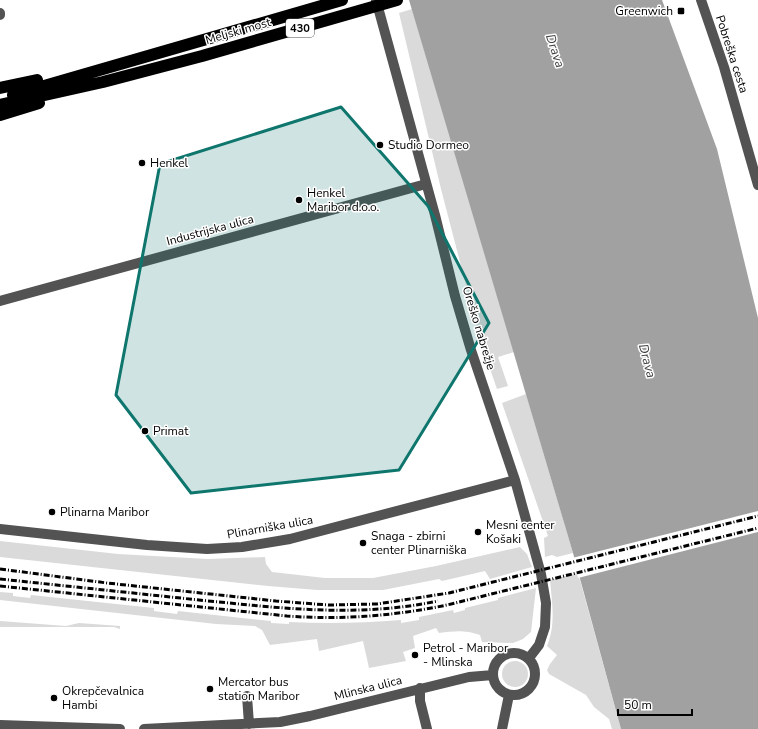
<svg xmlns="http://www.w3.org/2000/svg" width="758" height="729" viewBox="0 0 758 729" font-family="'Nunito Sans',sans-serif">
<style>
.green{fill:#dadada}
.water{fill:#a1a1a1}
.pier{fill:#fff}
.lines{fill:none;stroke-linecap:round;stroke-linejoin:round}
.minor{stroke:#535353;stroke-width:10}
.highway{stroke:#000;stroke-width:12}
.rail{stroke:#000;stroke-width:3;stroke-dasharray:6 2 1 2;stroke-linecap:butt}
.marked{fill:#0f766e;fill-opacity:0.2;stroke:#0f766e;stroke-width:3;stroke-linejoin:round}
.poi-dot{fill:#000;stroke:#fff;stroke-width:1.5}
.labels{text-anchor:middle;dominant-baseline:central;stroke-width:3;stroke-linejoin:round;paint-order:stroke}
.shield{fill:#fff;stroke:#4c4c4c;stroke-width:1}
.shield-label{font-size:11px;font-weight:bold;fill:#000}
.poi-label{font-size:12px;fill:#000;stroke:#fff;text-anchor:start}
.street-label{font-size:12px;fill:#000;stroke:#fff}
.water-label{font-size:13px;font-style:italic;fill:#424242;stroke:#fff}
</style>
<rect width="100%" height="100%" fill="#fff"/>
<path class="green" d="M412,9L514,352L498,357L508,386L497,389L481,343L441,189L399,13Z
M526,394L573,553L557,557L552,555L545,557L544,538L548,536L502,403Z
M0,541L118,554L208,559L265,557L266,564L272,572L325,578H373L436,566L520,547L527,554L532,567L490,579L485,571L442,581L439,579L383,590H317L268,586L0,557Z
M578,573L621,729H612L609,719L594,707L586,695L549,674L547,670L550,664L557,655L547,646C556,625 552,602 550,580Z
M536,588L531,632L523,639L513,643L482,642L480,635C464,630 456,631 439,633L436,628L413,636L415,648L403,652L406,661L369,668L363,641L319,651L317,639L270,645L262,630L255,626L216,624L0,600V592L13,593V596L30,598L31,595L154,608V611L177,614L178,611L271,621V623L289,624V622C327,624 363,623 401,620V623L419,620V617L453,610L454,613L465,610V608L498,600V598Z
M0,621L66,626L79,623L120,626V629L114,627H0Z
M502 674a13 13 0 1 1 26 0a13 13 0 1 1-26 0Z"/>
<path class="water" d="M409,0H662L717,149L758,318V729H621L573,553Z"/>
<path class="pier" d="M758,511V532L578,578L572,558Z"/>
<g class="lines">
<path class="minor" d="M376,0L435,215L455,296L471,350L515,480L541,574L546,603L545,627L539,645L529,658
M701,0L724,67L758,185
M0,13V15
M0,301L426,184
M0,529L147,545L207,549L242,547L290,539L515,480
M493 674a21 21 0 1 1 42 0a21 21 0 1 1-42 0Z
M420,688V701L427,729
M247,696L249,724
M0,725L120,729
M144,729L280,722L310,716L469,677L493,675
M502,729L509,695"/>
<path class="highway" d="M0,88L37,80
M13,95L342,0
M0,105L103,82L202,56L397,0
M0,115L39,103"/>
<path class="rail" d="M0,569L107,583L276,601L328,605L377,604L449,593L758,516
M0,579C66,586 133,593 199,600C281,608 356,618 438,601
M0,586L287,616C341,620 394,616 447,605L758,528"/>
</g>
<path class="marked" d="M341,107L428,206L489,323L399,470L191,493L116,395L160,164Z"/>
<g class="poi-dot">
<rect x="677" y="7" width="8" height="8" rx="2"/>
<circle cx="380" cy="145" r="4"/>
<circle cx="142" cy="163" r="4"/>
<circle cx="299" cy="200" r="4"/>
<circle cx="145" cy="431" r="4"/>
<circle cx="52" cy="512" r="4"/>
<circle cx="478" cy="532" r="4"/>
<circle cx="363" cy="543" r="4"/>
<circle cx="415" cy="655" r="4"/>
<circle cx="210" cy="689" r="4"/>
<circle cx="54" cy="698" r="4"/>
</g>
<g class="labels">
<rect class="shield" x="286" y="19" width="28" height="18" rx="3"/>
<g class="shield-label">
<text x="300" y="28">430</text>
</g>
<g class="poi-label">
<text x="673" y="11" text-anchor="end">Greenwich</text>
<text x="388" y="145">Studio Dormeo</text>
<text x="150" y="163">Henkel</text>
<text x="307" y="193">Henkel<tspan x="307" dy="14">Maribor d.o.o.</tspan></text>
<text x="153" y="431">Primat</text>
<text x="60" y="512">Plinarna Maribor</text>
<text x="486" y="525">Mesni center<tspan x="486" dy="14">Košaki</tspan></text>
<text x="371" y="536">Snaga - zbirni<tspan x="371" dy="14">center Plinarniška</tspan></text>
<text x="423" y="648">Petrol - Maribor<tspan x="423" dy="14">- Mlinska</tspan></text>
<text x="218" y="682">Mercator bus<tspan x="218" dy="14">station Maribor</tspan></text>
<text x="62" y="691">Okrepčevalnica<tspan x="62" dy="14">Hambi</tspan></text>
</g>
<g class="street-label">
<text transform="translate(238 31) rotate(-16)">Meljski most</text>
<text transform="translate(732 54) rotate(72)">Pobreška cesta</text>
<text transform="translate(210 230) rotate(-15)">Industrijska ulica</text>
<text transform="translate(479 328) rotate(73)">Oreško nabrežje</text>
<text transform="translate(270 527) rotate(-10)">Plinarniška ulica</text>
<text transform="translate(368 688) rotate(-14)">Mlinska ulica</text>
</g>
<g class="water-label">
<text transform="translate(555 51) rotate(72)">Drava</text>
<text transform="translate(647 361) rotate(75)">Drava</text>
</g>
</g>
<path d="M618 709v6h74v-6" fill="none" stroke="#000000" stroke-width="2"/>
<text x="624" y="709" font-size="12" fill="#000000" stroke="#ffffff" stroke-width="3" paint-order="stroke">50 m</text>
</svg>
